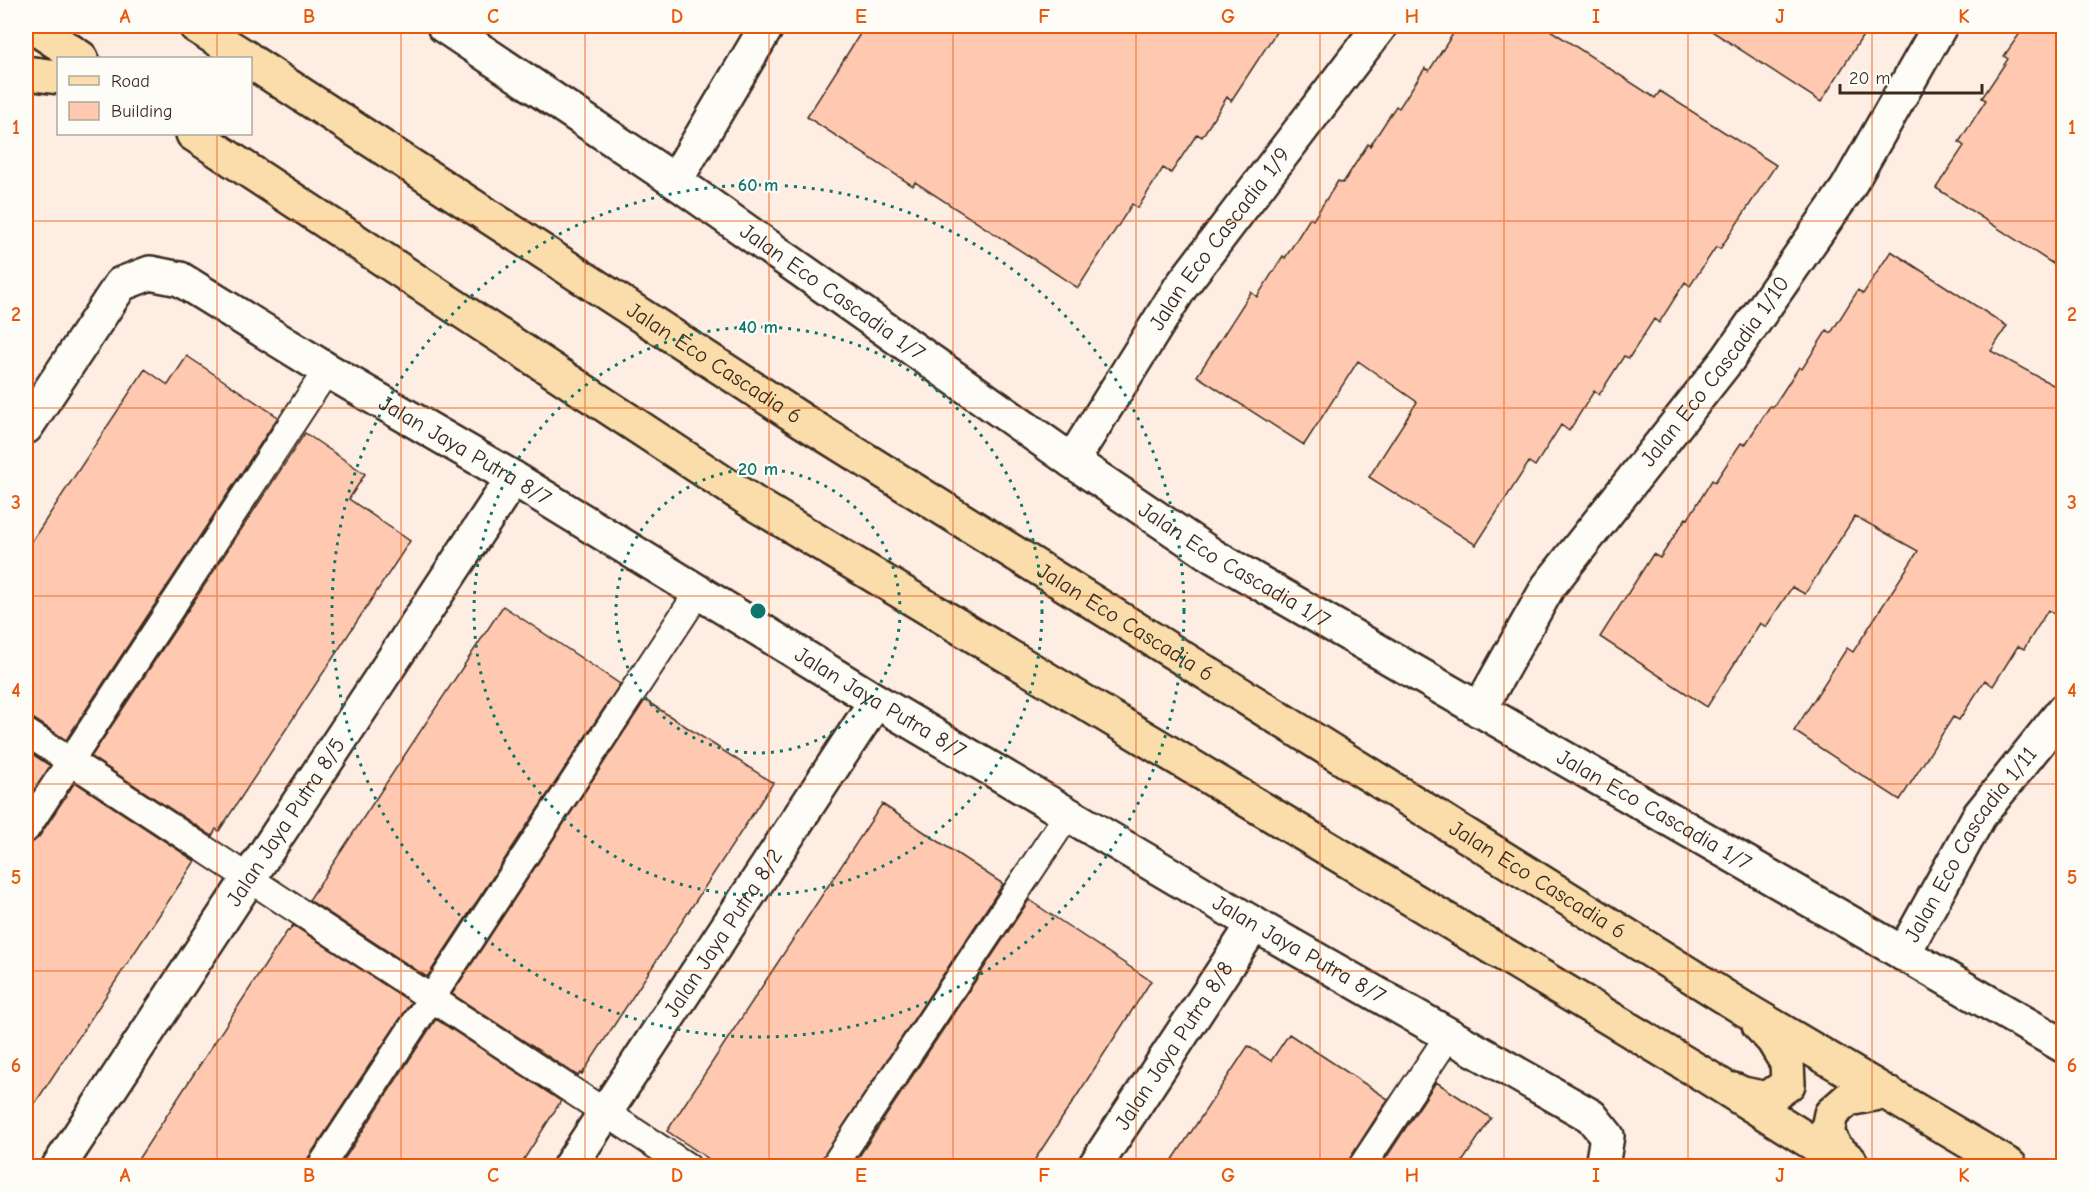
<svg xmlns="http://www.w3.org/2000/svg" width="2089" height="1192" viewBox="0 0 2089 1192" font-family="'Comic Neue',sans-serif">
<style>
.building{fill:#fec9b0;stroke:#3b2a1e;stroke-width:1.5}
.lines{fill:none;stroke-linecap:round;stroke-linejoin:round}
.lane-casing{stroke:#3b2a1e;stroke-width:30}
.street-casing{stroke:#3b2a1e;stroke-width:38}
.primary-casing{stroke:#3b2a1e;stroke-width:38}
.lane{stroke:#fdfcf7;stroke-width:26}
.street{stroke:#fdfcf7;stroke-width:33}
.primary{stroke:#faddab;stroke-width:33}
.grid{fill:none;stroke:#e8590c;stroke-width:1.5;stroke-opacity:0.55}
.ring{fill:none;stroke:#0f766e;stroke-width:3;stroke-dasharray:3 6}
.labels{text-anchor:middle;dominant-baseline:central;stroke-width:4.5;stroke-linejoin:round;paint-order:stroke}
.street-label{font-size:22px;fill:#3b2a1e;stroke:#fdfcf7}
.centre{fill:#0f766e;stroke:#fdfcf7;stroke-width:3}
.ring-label{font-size:18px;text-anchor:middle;font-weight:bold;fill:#0f766e;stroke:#fdfcf7;stroke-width:4.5;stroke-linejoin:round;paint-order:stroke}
.neatline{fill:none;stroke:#e8590c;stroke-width:2}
.grid-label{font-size:20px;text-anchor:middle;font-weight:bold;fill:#e8590c}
</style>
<rect width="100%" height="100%" fill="#fdede2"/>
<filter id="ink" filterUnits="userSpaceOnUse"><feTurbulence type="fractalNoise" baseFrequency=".0167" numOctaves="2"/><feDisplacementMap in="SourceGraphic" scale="12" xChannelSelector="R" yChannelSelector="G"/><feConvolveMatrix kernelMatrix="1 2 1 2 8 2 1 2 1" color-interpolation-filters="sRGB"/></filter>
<g filter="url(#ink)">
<path class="building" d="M865,26H1280L1231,101L1227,97L1202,137L1197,134L1171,173L1163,168L1138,208L1132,204L1078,288L915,182L913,186L807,117Z
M1458,26H1544L1655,98L1660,91L1776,165L1720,249L1716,247L1690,286L1685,282L1659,323L1654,319L1629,358L1624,356L1599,395L1594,391L1569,431L1561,425L1535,466L1529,462L1476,545L1369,477L1417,402L1358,361L1304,445L1197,376L1251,292L1257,297L1283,256L1285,258L1310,218L1313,220L1338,181L1343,183L1368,144L1370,146L1396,106L1399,108L1425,68L1429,71Z
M1704,26H1869L1821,102Z
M2025,26H2064V271L1936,188L1964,146L1959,142L1986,100L1982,98L2008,59L2004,56Z
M1891,251L2007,326L1991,351L2064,391V621L2048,610L2024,649L2018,646L1993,686L1985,680L1959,720L1953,717L1900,800L1794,731L1847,648L1853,652L1918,551L1855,516L1805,594L1792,587L1766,627L1760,623L1707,707L1600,637L1653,554L1660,558L1686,518L1688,519L1712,480L1715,482L1741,443L1745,445L1770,406L1773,407L1799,367L1802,369L1827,330L1831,333L1858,290L1863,294Z
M187,356L278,417L66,740L34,719L26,717V550L145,369L168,385Z
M305,433L365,474L349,499L410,541L219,831L216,829L212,836L91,757Z
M503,606L620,684L427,977L309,900Z
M645,700L773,783L582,1074L580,1073L578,1076L452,994Z
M26,750L50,766L26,802Z
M75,782L195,861L26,1117V844L33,842L39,837Z
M882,804L1003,884L822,1158L819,1167H721L667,1131Z
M1029,900L1151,981L1080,1091L1030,1167H852Z
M293,925L411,1002L308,1158L306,1167H133L288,930L289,931Z
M436,1019L561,1101L519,1167H339Z
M1289,1034L1388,1099L1350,1158L1347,1167H1168L1248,1046L1271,1061Z
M1436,1082L1491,1118L1459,1167H1380Z"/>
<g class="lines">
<g class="lane-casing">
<path id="lane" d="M26,732L687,1166
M26,829L327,370
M321,1166L699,591
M834,1166L1068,814
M1362,1166L1449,1035"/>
</g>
<g class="street-casing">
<g id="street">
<path id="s1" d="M444,26L675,181L1072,461L1213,556L2064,1046"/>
<path d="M675,181L767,26"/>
<path id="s2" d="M26,427L121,284L150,273L180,279L327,370L513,478L876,701L1254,924L1591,1116L1607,1136L1602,1166"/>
<path id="s3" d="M1072,461L1180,288L1380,26"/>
<path id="s4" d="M1479,710L1548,587L1728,359L1847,189L1940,26"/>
<path id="s5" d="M1903,954L1979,816L2064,710"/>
<path id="s6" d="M59,1166L513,478"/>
<path id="s7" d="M570,1166L876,701"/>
<path id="s8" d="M1095,1166L1254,924"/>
</g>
</g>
<g class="primary-casing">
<g id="primary">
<path d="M32,26L81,58"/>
<path d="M196,26L247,58"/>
<path id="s9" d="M250,61L803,421L1746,1010L2010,1166"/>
<path d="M26,73L58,77"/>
<path d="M193,134L757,505L1706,1076L1849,1166"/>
<path d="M1734,1090L1743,1094L1767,1099L1788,1084L1787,1063L1773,1040L1759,1025"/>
<path d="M1850,1161L1836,1149L1827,1133L1831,1114L1848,1099L1884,1092"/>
</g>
</g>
<use href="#lane" class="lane"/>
<use href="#street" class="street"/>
<use href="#primary" class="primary"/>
</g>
</g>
<path class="grid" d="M217,26V58M401,26V1166M585,26V1166M769,26V1166M953,26V1166M1136,26V1166M1320,26V1166M1504,26V1166M1688,26V1166M1872,26V1166M217,134V1166M26,221H2064M26,408H2064M26,596H2064M26,784H2064M26,971H2064"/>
<g class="ring">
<circle cx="758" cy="611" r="142"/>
<circle cx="758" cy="611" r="284"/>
<circle cx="758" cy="611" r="426"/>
</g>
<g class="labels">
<g class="street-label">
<text stroke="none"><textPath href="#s3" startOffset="267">Jalan Eco Cascadia 1/9</textPath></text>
<text stroke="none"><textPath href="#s1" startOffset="471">Jalan Eco Cascadia 1/7</textPath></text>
<text stroke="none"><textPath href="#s9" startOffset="554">Jalan Eco Cascadia 6</textPath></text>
<text stroke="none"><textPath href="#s4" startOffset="414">Jalan Eco Cascadia 1/10</textPath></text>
<text stroke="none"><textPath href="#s2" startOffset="566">Jalan Jaya Putra 8/7</textPath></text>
<text stroke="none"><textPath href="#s1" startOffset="957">Jalan Eco Cascadia 1/7</textPath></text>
<text stroke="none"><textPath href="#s9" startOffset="1040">Jalan Eco Cascadia 6</textPath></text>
<text stroke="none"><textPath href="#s2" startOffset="1052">Jalan Jaya Putra 8/7</textPath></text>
<text stroke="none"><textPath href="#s1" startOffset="1443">Jalan Eco Cascadia 1/7</textPath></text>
<text stroke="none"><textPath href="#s6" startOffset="412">Jalan Jaya Putra 8/5</textPath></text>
<text stroke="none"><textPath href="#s5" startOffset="129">Jalan Eco Cascadia 1/11</textPath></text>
<text stroke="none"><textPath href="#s9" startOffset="1526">Jalan Eco Cascadia 6</textPath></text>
<text stroke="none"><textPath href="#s7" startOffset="279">Jalan Jaya Putra 8/2</textPath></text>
<text stroke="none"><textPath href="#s2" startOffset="1538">Jalan Jaya Putra 8/7</textPath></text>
<text stroke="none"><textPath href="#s8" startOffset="144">Jalan Jaya Putra 8/8</textPath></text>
</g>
</g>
<circle cx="758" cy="611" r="9" class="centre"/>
<g class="ring-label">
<text x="758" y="191">60 m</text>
<text x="758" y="333">40 m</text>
<text x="758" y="475">20 m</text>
</g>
<rect width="2089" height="1192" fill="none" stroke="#fdfcf7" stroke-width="66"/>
<rect x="57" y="57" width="195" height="78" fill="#fdfcf7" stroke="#afa8a0" stroke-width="1.5"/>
<rect x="69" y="76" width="30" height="9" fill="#faddab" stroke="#afa8a0" stroke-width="1.5"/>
<text x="111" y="87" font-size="18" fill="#3b2a1e">Road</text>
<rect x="69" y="102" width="30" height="18" fill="#fec9b0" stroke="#afa8a0" stroke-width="1.5"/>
<text x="111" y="117" font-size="18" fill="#3b2a1e">Building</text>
<path d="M1840 84v9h142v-9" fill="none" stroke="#3b2a1e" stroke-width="3"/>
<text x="1849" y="84" font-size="18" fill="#3b2a1e" stroke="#fdfcf7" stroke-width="4.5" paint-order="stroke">20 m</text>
<rect x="33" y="33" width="2023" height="1126" class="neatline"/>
<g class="grid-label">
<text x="125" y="23">A</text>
<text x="309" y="23">B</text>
<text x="493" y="23">C</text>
<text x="677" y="23">D</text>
<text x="861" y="23">E</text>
<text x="1044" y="23">F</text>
<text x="1228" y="23">G</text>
<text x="1412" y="23">H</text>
<text x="1596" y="23">I</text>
<text x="1780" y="23">J</text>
<text x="1964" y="23">K</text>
<text x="16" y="134">1</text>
<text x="2072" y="134">1</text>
<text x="16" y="321">2</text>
<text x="2072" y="321">2</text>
<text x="16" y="509">3</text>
<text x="2072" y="509">3</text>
<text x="16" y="697">4</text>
<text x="2072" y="697">4</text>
<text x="16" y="884">5</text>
<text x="2072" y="884">5</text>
<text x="16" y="1072">6</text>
<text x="2072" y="1072">6</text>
<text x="125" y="1182">A</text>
<text x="309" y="1182">B</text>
<text x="493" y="1182">C</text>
<text x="677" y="1182">D</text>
<text x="861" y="1182">E</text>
<text x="1044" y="1182">F</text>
<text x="1228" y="1182">G</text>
<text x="1412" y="1182">H</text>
<text x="1596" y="1182">I</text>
<text x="1780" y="1182">J</text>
<text x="1964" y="1182">K</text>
</g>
</svg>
